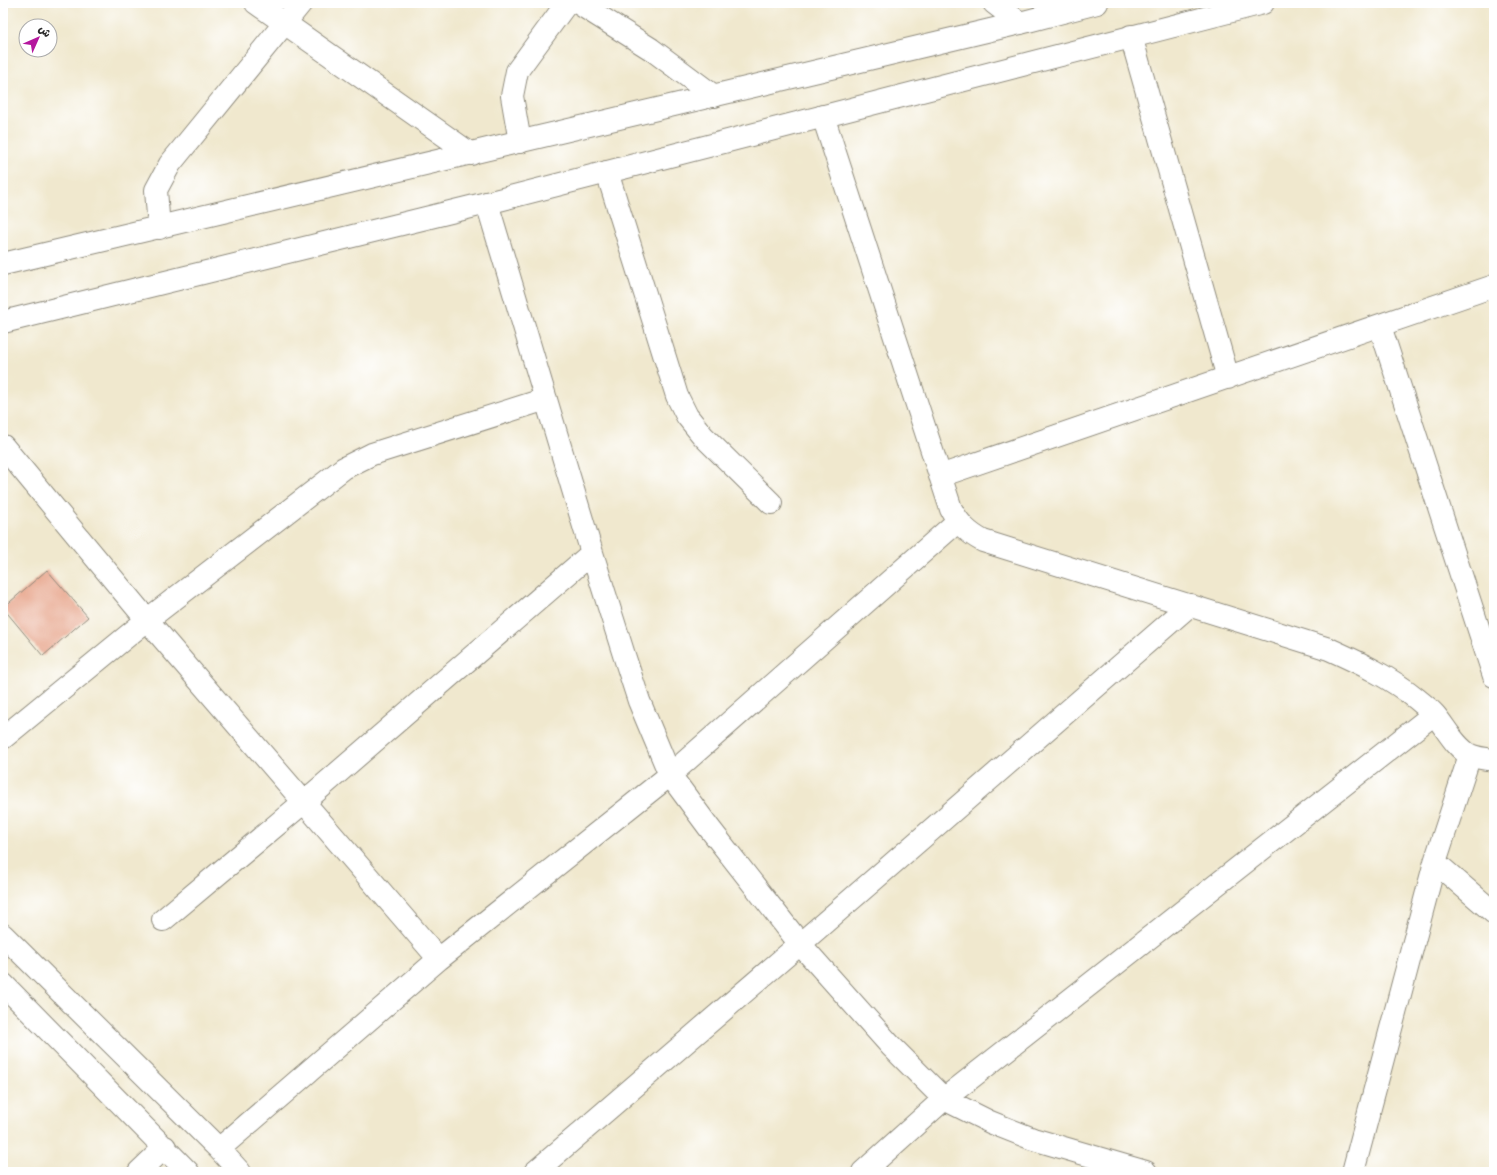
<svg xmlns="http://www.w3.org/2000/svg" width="1497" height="1175" viewBox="0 0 1497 1175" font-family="Mali,'Playpen Sans Arabic',sans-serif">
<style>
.building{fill:#e49a7d}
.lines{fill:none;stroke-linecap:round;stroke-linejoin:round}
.street-casing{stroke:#8e8a7c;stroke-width:24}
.secondary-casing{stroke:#8e8a7c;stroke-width:24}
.street{stroke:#fff;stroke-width:22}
.secondary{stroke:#fff;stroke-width:22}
</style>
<rect width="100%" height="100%" fill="#fff"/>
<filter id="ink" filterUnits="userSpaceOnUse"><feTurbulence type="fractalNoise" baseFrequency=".025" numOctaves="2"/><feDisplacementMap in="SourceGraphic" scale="8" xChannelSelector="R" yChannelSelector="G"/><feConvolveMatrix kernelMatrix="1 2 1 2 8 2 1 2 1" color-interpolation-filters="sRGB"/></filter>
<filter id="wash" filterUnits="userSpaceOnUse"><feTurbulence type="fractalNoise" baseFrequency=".012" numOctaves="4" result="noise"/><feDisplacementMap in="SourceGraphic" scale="16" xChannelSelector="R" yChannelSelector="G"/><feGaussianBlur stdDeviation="0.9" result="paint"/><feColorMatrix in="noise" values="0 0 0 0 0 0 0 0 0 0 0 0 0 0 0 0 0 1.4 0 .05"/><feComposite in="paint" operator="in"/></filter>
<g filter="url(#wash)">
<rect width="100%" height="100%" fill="#f0e8ce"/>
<g id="blocks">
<path class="building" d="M47,570L88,617L43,656L3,608Z"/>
</g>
</g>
<g filter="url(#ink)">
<use href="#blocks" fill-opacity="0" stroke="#8e8a7c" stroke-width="1"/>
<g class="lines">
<g class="street-casing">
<path id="street" d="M256,3L471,154
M578,3L651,49L714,96
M994,3L1020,23
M1131,36L1228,378
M823,116L951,509C959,524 968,533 983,541L1329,649C1360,663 1390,677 1417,699C1423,704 1430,709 1435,715C1446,728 1455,747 1470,755C1477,758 1486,759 1494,760
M520,142L512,96L517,71L567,3
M607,172L677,396L687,416L703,436L771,503
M487,203L592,553L624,655L639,701L670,775L710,829L800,944L891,1046L944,1099L990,1122L1033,1139L1146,1172
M159,228L156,190L170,164L301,3
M1380,326L1494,676
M3,446L147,620L439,959
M940,476L1494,286
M3,738L147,620L344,468L372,454L546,399
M1435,862L1494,913
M163,920L304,802L592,553
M3,935L219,1149L240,1172
M3,984L188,1172
M219,1149L439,959L670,775L958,521
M139,1172L165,1147
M535,1172L800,944L1190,605
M863,1172L944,1099L1434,714
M1353,1172L1435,862L1470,755"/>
</g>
<g class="secondary-casing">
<path id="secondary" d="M3,264L1020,23L1097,3
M3,322L487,203L1263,3"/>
</g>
<use href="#street" class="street"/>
<use href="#secondary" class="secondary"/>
</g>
</g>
<rect width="1497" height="1175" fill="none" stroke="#fff" stroke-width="16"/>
<g transform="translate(38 38) rotate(45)"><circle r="19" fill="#ffffff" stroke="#aaaaaa"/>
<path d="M0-3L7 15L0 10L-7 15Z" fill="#b5179e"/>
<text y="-6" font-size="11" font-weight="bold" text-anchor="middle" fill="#2b2b2b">ش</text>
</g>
</svg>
